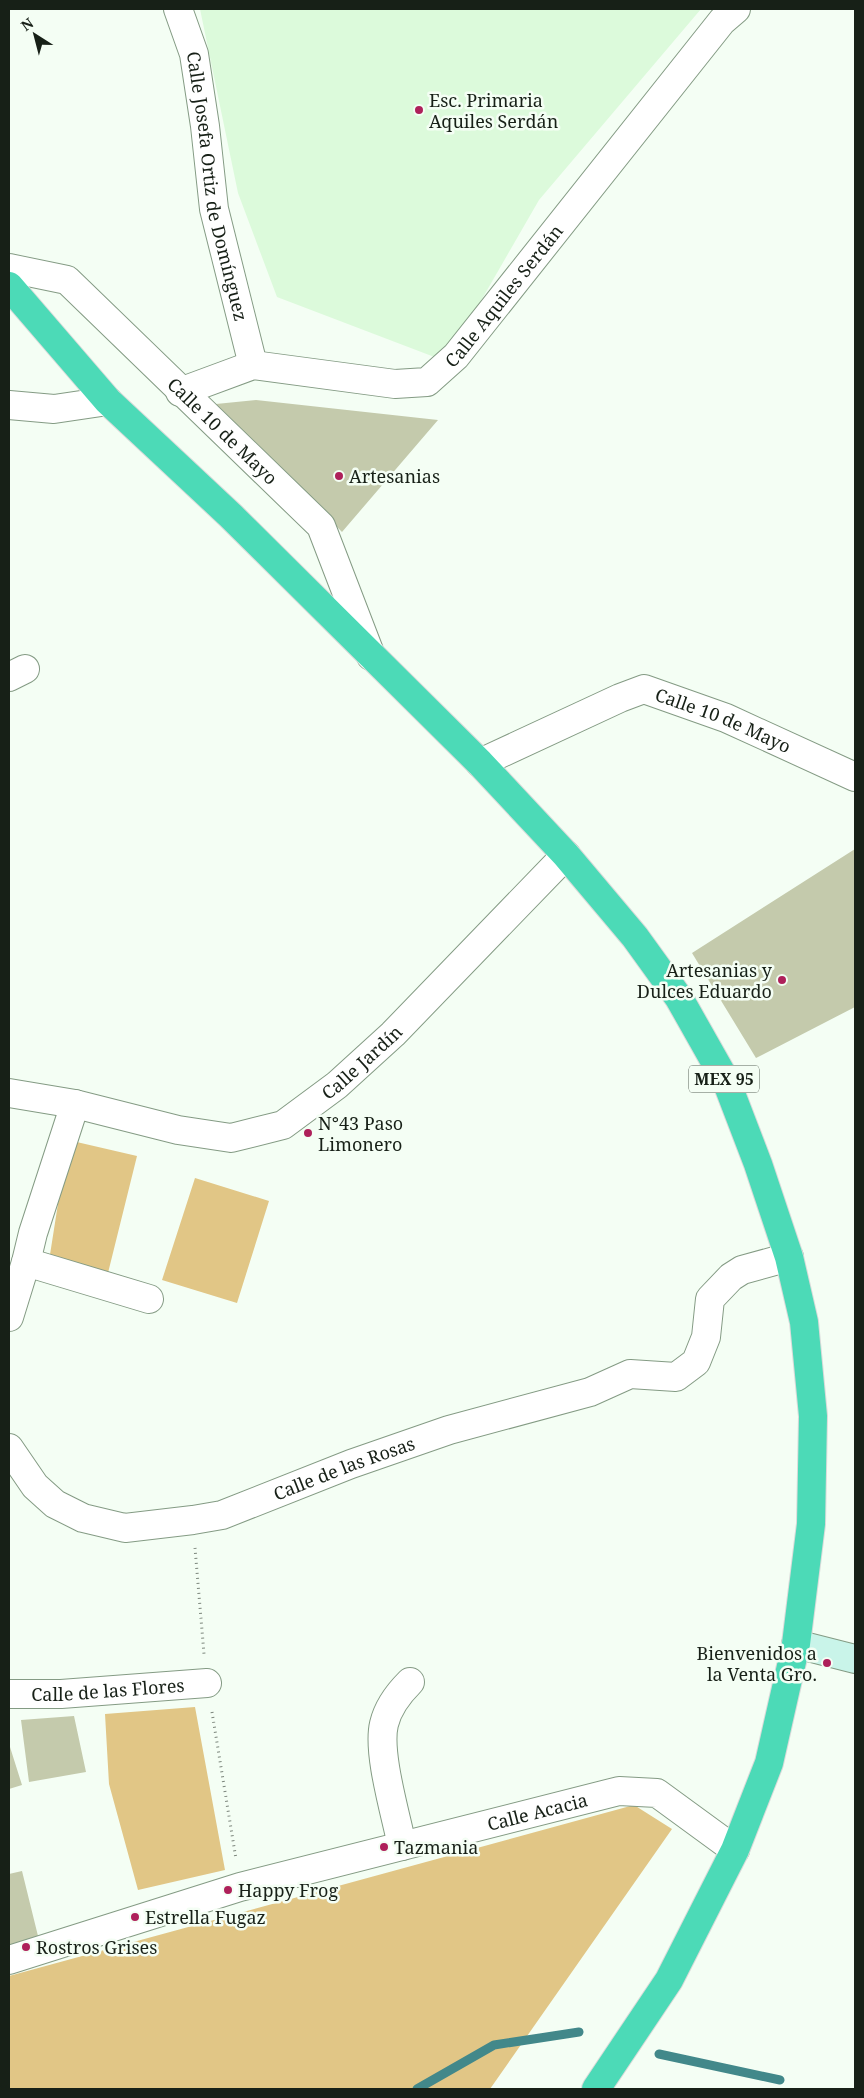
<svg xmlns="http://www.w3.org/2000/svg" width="864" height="2098" viewBox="0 0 864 2098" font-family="'Noto Serif',serif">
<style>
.built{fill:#dcfadb}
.green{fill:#e1c686}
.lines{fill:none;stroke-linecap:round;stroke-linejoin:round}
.stream{stroke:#42888a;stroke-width:9}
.building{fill:#c4caac}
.street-casing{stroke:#849b84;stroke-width:30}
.secondary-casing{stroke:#849b84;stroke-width:30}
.highway-casing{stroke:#dadbda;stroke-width:30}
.path{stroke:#7c867c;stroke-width:3;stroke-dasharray:1 4;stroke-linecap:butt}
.street{stroke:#fff;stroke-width:28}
.secondary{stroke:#c9f4e9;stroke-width:28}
.highway{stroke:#4cdab7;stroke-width:28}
.poi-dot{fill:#ae205a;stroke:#f4fef4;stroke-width:2}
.labels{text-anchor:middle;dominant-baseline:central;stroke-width:5;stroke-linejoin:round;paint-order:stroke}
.shield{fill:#f4fef4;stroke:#596359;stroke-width:1}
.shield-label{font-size:16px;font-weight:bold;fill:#172017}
.poi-label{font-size:18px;fill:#172017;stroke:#f4fef4;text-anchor:start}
.street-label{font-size:18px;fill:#172017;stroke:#f4fef4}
</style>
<rect width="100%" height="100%" fill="#f4fef4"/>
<path class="built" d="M200,9H701L539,200L456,344L437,358L277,297L238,193Z"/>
<path class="green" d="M68,1140L137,1156L108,1273L49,1261Z
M195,1178L269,1201L237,1303L162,1280Z
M195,1707L225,1870L138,1890L109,1784L105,1714Z
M634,1805L672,1829L490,2089H9V1976Z"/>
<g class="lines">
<path class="stream" d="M659,2054L780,2080
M417,2089L494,2045L579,2032"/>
</g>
<path class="building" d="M256,400L438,420L342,532L216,404Z
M855,849V1007L756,1058L692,953Z
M74,1716L86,1772L29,1782L21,1720Z
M9,1747H10L22,1785L9,1789Z
M22,1871L38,1936L9,1946V1874Z"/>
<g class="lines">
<g class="street-casing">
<g id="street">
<path id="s1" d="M178,9L194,54L205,126L214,209L253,365"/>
<path id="s2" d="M9,268L67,280L321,526L371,656"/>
<path id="s3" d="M180,392L253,365L395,384L427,382L456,356L722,21L736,9"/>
<path d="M9,405L54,409L108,401"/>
<path d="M9,677L25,669"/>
<path id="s4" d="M480,763L620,698L644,689L726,718L855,777"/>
<path id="s5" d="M9,1093L75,1104L178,1130L231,1138L283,1125L337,1085L393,1034L566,855"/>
<path d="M26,1262L149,1299"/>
<path d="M9,1317L26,1262L33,1233L75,1104"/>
<path id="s6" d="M9,1448L35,1486L55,1504L83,1518L125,1528L193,1520L222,1515L351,1464L449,1430L590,1392L630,1374L676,1377L696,1362L706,1337L710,1299L731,1277L742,1270L789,1257"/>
<path id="s7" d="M9,1694H61L207,1683"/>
<path d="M402,1846C396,1815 377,1753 384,1724C388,1707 399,1693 410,1682"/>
<path id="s8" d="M9,1960L240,1887L619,1791L657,1793L735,1850"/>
</g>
</g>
<g class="secondary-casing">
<path id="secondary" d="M796,1644L855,1659"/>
</g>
<g class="highway-casing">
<path id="highway" d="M9,286L108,401L231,516L480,763L566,855L635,937L679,998L727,1083L758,1164L789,1257L804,1322L813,1416L811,1524L796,1644L769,1763L735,1850L669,1980L596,2089"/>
</g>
<path class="path" d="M195,1548L204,1654
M212,1712L236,1859"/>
<use href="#street" class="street"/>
<use href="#secondary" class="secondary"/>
<use href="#highway" class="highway"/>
</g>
<g class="poi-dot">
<circle cx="419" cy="110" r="5"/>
<circle cx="339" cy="476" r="5"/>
<circle cx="782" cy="980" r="5"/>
<circle cx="308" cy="1133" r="5"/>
<circle cx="827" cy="1663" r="5"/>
<circle cx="384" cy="1847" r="5"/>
<circle cx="228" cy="1890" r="5"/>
<circle cx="135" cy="1917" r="5"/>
<circle cx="26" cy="1947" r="5"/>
</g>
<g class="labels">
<rect class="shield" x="689" y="1065.5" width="70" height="27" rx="4"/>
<g class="shield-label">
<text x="724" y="1079">MEX 95</text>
</g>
<g class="poi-label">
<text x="429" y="100">Esc. Primaria<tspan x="429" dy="21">Aquiles Serdán</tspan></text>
<text x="349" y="476">Artesanias</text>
<text x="772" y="970" text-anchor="end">Artesanias y<tspan x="772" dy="21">Dulces Eduardo</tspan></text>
<text x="318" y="1123">N°43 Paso<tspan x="318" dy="21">Limonero</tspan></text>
<text x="817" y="1653" text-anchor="end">Bienvenidos a<tspan x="817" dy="21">la Venta Gro.</tspan></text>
<text x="394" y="1847">Tazmania</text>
<text x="238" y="1890">Happy Frog</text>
<text x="145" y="1917">Estrella Fugaz</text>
<text x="36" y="1947">Rostros Grises</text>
</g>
<g class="street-label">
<text stroke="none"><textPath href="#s1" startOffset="182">Calle Josefa Ortiz de Domínguez</textPath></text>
<text stroke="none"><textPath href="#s3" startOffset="369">Calle Aquiles Serdán</textPath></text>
<text stroke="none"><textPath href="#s2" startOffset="276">Calle 10 de Mayo</textPath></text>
<text stroke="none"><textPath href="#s4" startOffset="265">Calle 10 de Mayo</textPath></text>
<text stroke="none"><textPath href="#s5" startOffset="381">Calle Jardín</textPath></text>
<text stroke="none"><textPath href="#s6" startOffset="376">Calle de las Rosas</textPath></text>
<text stroke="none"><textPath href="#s7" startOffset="99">Calle de las Flores</textPath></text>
<text stroke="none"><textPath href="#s8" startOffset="549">Calle Acacia</textPath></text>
</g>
</g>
<rect width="864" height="2098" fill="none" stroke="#172017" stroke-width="20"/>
<g transform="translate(35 35) rotate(324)" stroke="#f4fef4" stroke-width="4" paint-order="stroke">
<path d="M0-4L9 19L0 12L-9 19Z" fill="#172017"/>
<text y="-8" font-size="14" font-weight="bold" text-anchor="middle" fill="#172017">N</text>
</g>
</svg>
